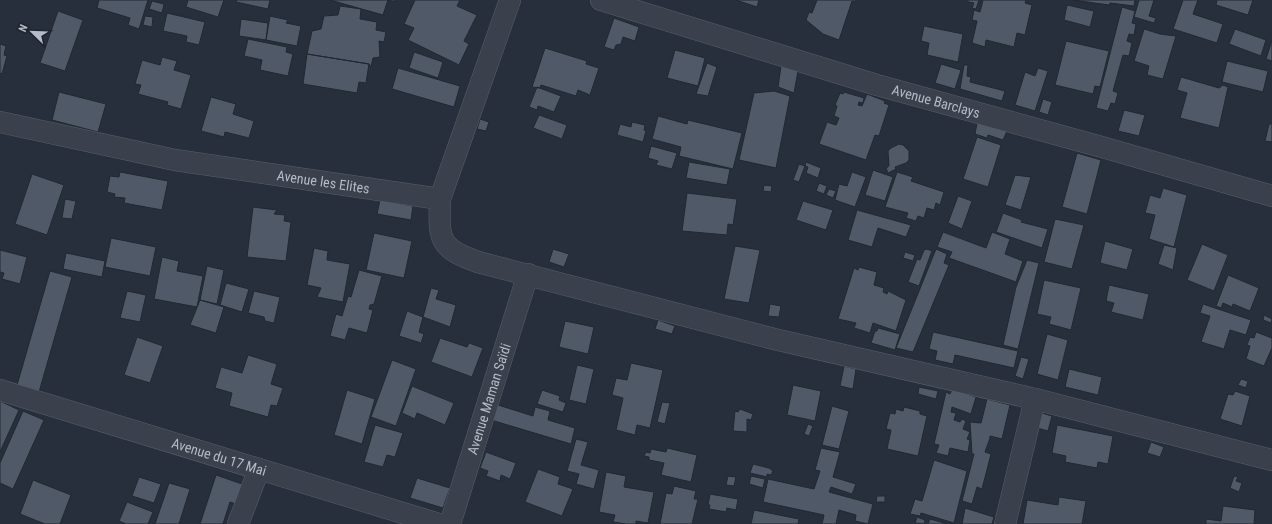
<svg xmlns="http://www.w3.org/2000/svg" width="1272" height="524" viewBox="0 0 1272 524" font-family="'Roboto Condensed',sans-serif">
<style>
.building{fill:#4f5967;stroke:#212832}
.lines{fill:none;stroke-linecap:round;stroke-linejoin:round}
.street-casing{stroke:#585f69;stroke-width:22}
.street{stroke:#3a414c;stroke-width:21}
.labels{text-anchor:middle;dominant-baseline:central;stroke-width:3;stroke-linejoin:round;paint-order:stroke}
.street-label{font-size:14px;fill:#b5bcc7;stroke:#1f2630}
</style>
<rect width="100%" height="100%" fill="#262f3b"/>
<path class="building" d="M99,0H148L139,29L128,25L130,18L97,8Z
M188,0H224L218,17L186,7Z
M237,0H270L268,9L236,2Z
M330,0H395V2L388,0L383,15Z
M415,0H460L457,6L477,15L464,41L469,44L459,65L408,40L414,28L404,24Z
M736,0H759L757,7Z
M817,0H856L855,2L852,1L839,40L823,34L806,20L809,12L812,13Z
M968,0H979L976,9L972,8L974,3L968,2Z
M983,0H1026L1025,3L1032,5L1025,35L1017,33L1014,47L986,40L985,47L972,43L977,21L972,20L974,10L980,12Z
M1073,0H1135L1134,6L1110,3L1109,5Z
M1139,0H1154L1149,16L1156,18L1154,23L1134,17Z
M1183,0H1198L1193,14L1223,24L1217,43L1173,29Z
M1217,0H1253L1248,15L1216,5Z
M152,1L164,4L162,13L149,9Z
M1067,5L1094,11L1090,27L1064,20Z
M340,6L361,9L360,19L377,22L376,30L386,32L384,42L379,41L380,57L373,58L371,67L369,64L307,54L312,31L321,29L324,16L338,15Z
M1122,7L1135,11L1132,23L1136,24L1134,35L1129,34L1127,41L1132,43L1129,56L1123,55L1113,91L1118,93L1115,104L1111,103L1108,111L1096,108Z
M58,11L83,20L65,71L40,63Z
M167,13L205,22L199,45L186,42L187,36L163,31Z
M145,16L153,17L152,27L143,25Z
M270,16L288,20L286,23L301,26L297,46L266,40Z
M614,18L639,27L635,41L623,37L621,44L616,45L614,50L604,47Z
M241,19L268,23L266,40L239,36Z
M924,26L963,34L958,62L927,55L929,43L921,41Z
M1144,29L1160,34L1176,36L1163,79L1147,75L1149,66L1134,61Z
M1235,29L1266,40L1261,56L1229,44Z
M248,39L287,47L286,52L293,54L288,76L260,70L262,60L244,56Z
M1272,40V61L1266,59Z
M1066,41L1109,51L1100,87L1095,86L1093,94L1055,85Z
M0,44L6,46L4,55L7,56L2,74L0,73Z
M545,48L587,61L586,64L599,68L590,95L578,90L576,96L541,85L540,88L532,87Z
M675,50L705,58L698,86L667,78Z
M414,52L443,62L438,78L409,68Z
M307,54L369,64L366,83L359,82L357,93L303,84Z
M162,57L177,61L174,70L191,75L181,109L167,105L168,102L138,94L141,85L135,84L142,60L160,65Z
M1227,61L1268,71L1263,92L1222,82Z
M707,63L717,67L708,96L696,94Z
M941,64L961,70L955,89L935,83Z
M964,65H968L967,76L971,77L970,82L1005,91L1002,101L960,89Z
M781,66L798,71L794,93L778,87Z
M398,68L460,86L454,107L392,89Z
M1038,68L1048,71L1035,111L1015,105L1025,72L1035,76Z
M1181,77L1219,88L1223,85L1228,87L1219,128L1180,118L1187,93L1177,90Z
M537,87L561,96L554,112L538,106L537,110L529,107Z
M774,91L790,96L776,168L739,160L754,93Z
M59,92L106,104L98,132L52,120Z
M844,92L864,98L863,103L859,102L858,105L862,106L867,94L885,101L884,103L889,105L879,136L875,135L866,160L819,144L827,122L836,125L839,118L834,116L837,106L835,105L840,93L843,94Z
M211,97L236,104L233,114L254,121L249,138L225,132L224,137L201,131Z
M1043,99L1052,102L1048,115L1039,112Z
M1124,110L1145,115L1139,136L1118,131Z
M539,115L567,125L562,139L533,128Z
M658,116L687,124L688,120L742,133L733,169L679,156L681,147L652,139Z
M480,119L489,122L486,131L477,129Z
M632,122L645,125L644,130L646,131L643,142L617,135L620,124L631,127Z
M977,123L1008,129L1003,140L988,135L987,138L975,134Z
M1269,124H1272V142L1265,141Z
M977,137L1001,145L988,187L963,179Z
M899,144L903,145L909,151V160L906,163L895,167L896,169L888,173L886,168L889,166L888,151L891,148Z
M651,146L677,153L672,169L656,165L658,161L648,158Z
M1077,153L1101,160L1087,214L1062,207Z
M689,162L730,169L727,185L686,178Z
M806,162L821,168L818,178L806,173L808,167L805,166Z
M799,164L805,166L799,182L793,180Z
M873,170L893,177L885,201L865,195Z
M120,172L168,181L162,210L124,203L125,198L114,197L115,194L107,192L110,176L119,177Z
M852,172L866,177L855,207L835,200L839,184L847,186Z
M897,172L913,177L911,181L944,192L940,205L936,203L934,210L927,208L924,218L918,216L916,221L906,218L908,213L885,207Z
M32,174L64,185L47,235L15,224Z
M1015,175L1031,177L1021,210L1005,205Z
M819,183L827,186L824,194L816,191Z
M764,185L772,186L771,192L763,191Z
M1163,188L1187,195L1174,247L1149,239L1155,215L1145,213L1150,195L1160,198Z
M829,189L836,191L833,198L826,195Z
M687,193L737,199L733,225L728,224L727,235L682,231Z
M958,196L972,201L962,229L948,223Z
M65,199L76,201L72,219L62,218Z
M380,200L413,206L411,220L377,214Z
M803,201L833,210L826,230L796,220Z
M253,207L277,210L274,214L285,215L284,221L291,222L286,261L247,257Z
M857,210L911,225L906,237L878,228L872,247L848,240Z
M1003,213L1022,220L1021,222L1048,229L1042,248L996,232Z
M1055,219L1084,225L1072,269L1044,262Z
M943,232L986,248L992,232L1010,239L1005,254L1023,261L1016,282L949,258L952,252L937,247Z
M374,233L412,241L404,278L366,270Z
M111,238L156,247L150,276L105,267Z
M1105,241L1133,249L1127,270L1100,263Z
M1202,244L1228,255L1214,291L1187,280Z
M1164,245L1177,248L1173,270L1158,264Z
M735,246L760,250L749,303L724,299Z
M314,248L328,251L327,260L350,264L343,302L317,297L321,288L307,285Z
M553,249L569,254L564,267L549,262Z
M927,249L932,251L919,286L908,282L917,259L920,260L924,250Z
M936,249L947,254L944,263L949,265L913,352L896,348Z
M0,250L27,257L20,284L2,279L4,273L0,272Z
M905,252L915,255L913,261L903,258Z
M66,253L105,261L102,277L63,269Z
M162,257L179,261L177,271L203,276L197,307L154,299Z
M1027,260L1039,263L1018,349L1003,345L1016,287Z
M207,266L224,270L217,304L200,300Z
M859,267L877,272L874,285L884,288L883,292L887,294L888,291L906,300L896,331L873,323L870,333L854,328L856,323L838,319L854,268L858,270Z
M359,270L382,276L374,304L370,305L369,309L373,310L367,333L349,328L345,340L330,336L336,314L342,316L348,296L351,297Z
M50,271L72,277L39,392L17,385Z
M1228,275L1259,288L1250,311L1233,304L1232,307L1223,303L1221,308L1216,306Z
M1044,280L1081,288L1071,330L1049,324L1051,317L1037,314Z
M226,283L249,289L242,312L220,305Z
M1109,285L1149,294L1143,320L1111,312L1114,303L1106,301Z
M431,288L439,290L436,299L456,305L450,327L423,317Z
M127,291L146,295L140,322L120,318Z
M254,291L280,297L274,323L265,321L264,317L248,313Z
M200,300L224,307L216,333L190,325Z
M770,304L781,306L779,317L768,316Z
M1203,304L1251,320L1246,335L1230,330L1224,349L1201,342L1210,316L1200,313Z
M407,311L423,317L419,332L424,334L421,343L399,336Z
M1264,315L1272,319L1271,323L1263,320Z
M658,320L675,326L672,334L655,329Z
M565,321L594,327L588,354L559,347Z
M878,328L900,334L895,350L871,343L875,331H877Z
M933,332L1018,351L1014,368L955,355L953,364L935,360L937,351L929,349Z
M1256,332L1272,338V348L1264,366L1246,359L1250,346L1247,345L1250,337L1254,338Z
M1047,334L1068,340L1058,380L1037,374Z
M137,337L163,346L150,383L124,375Z
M440,338L467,347L469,343L483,348L472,377L431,362Z
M248,355L277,364L271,384L283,388L277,406L271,405L268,417L229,406L232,393L215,388L221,367L242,373Z
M1021,357L1029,359L1023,379L1015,376Z
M392,360L416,369L396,426L371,417Z
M631,363L663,370L650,428L637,425L635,435L616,430L623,398L612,395L616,378L627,380Z
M577,365L594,369L586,404L569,400Z
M844,366L856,369L853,389L840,386Z
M1069,369L1102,377L1098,395L1065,387Z
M1241,379L1248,381L1246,388L1238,385Z
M793,385L821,391L815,421L787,415Z
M412,386L454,403L445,425L417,413L415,419L402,413Z
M919,387L938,391L936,399L918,394Z
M952,389L976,397L971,414L952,407L951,412L956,413L954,420L960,422L962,419L966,421L963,429L970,432L967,439L970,440L968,452L950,448L948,456L936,453L939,445L934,444L946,392L950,394Z
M347,390L375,399L362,444L334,435Z
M542,390L560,396L559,400L566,403L563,412L537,404Z
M1235,391L1250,396L1242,426L1220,419L1228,394L1233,395Z
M987,399L1010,405L1002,439L990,436V438L985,452L991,454L982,489L977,487L972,504L962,501L974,454H972L970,422L981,423Z
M0,401L19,410L0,452Z
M662,402L670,403L665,424L657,422Z
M495,404L533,416L535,407L550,411L548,420L575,428L571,444L491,420Z
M832,406L849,411L839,449L822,445Z
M904,407L920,411V414L927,416L918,456L887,449L891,430L886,429L890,413L895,414L896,409L903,411Z
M740,409L753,414L751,420L747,419V432L733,431L735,411L738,412Z
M23,411L44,420L13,489L0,483V463Z
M1042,413L1052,416L1048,431L1037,428Z
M808,424L813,426L809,436L804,434Z
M375,425L403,433L395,457L387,455L383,467L364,462Z
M1057,425L1113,436L1108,464L1098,462L1097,468L1065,462L1066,456L1052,453Z
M576,439L588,442L581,465L599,470L594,489L576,484L579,474L567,471Z
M1151,442L1164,447L1160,457L1147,453Z
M667,448L697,455L691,482L661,475L664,463L649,460V457L644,456L646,452L650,453L651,449L666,452Z
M821,448L840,452L833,477L856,484L852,494L831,487L829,492L873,504L868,524L855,521L856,515L839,510L836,524H822L824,515L763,502L768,479L814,489L820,471L815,470Z
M486,452L516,463L510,479L501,475L500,481L486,476L488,471L480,468Z
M934,460L967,471L954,523L921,513L920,516L910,514L915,499L922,501Z
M753,464L769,468L773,471L771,475L767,474V477L750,473Z
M538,469L560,477L558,484L573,489L562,516L525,502Z
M606,472L626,476L624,487L654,492L648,523L636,521V524H626L613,522L615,515L599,512Z
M216,475L242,484L236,504L230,502L223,524H200Z
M728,476L736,477L734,486L726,485Z
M751,476L765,479L763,488L749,484Z
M1234,476L1238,477L1236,481L1242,483L1239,492L1230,488Z
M139,477L161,484L154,503L132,496Z
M417,478L450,488L443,508L410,498Z
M33,480L71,495L60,524H45L20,514Z
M169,483L190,489L179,524H155Z
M674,486L696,491L694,499H698L692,524H660L666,493L672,494Z
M710,494L738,499L736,510L727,508L726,512L709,509L710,505H708Z
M877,496H885V502H876Z
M1059,497L1086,501L1082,524H1023L1027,500L1058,505Z
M127,502L153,512L148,524H126L119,521Z
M1223,506L1255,510L1254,524H1206V519L1221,521Z
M965,508L994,517L992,524H962Z
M754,510L799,519L798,524H751Z
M917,517L925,520L924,524L915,523Z
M930,519L948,524H928Z"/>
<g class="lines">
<g class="street-casing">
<g id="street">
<path id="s1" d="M601,0L877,85L1102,147L1272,196"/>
<path id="s2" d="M0,122L175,160L440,199L510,0"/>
<path d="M440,199C439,238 437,248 478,262L774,339L1035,399L1272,460"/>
<path id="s3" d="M0,390L439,524"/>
<path d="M238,524L259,469"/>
<path id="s4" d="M450,524L528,274"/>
<path d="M1005,524L1035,399"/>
</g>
</g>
<use href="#street" class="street"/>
</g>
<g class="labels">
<g class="street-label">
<text stroke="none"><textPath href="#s1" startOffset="350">Avenue Barclays</textPath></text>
<text stroke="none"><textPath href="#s2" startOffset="329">Avenue les Elites</textPath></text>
<text stroke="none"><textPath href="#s4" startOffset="131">Avenue Maman Saïdi</textPath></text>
<text stroke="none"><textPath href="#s3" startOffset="229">Avenue du 17 Mai</textPath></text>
</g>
</g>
<g transform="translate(32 32) rotate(293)" stroke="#1f2630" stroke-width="3" paint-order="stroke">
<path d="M0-3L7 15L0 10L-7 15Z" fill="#b5bcc7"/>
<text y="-6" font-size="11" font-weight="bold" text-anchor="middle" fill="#b5bcc7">N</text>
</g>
</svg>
